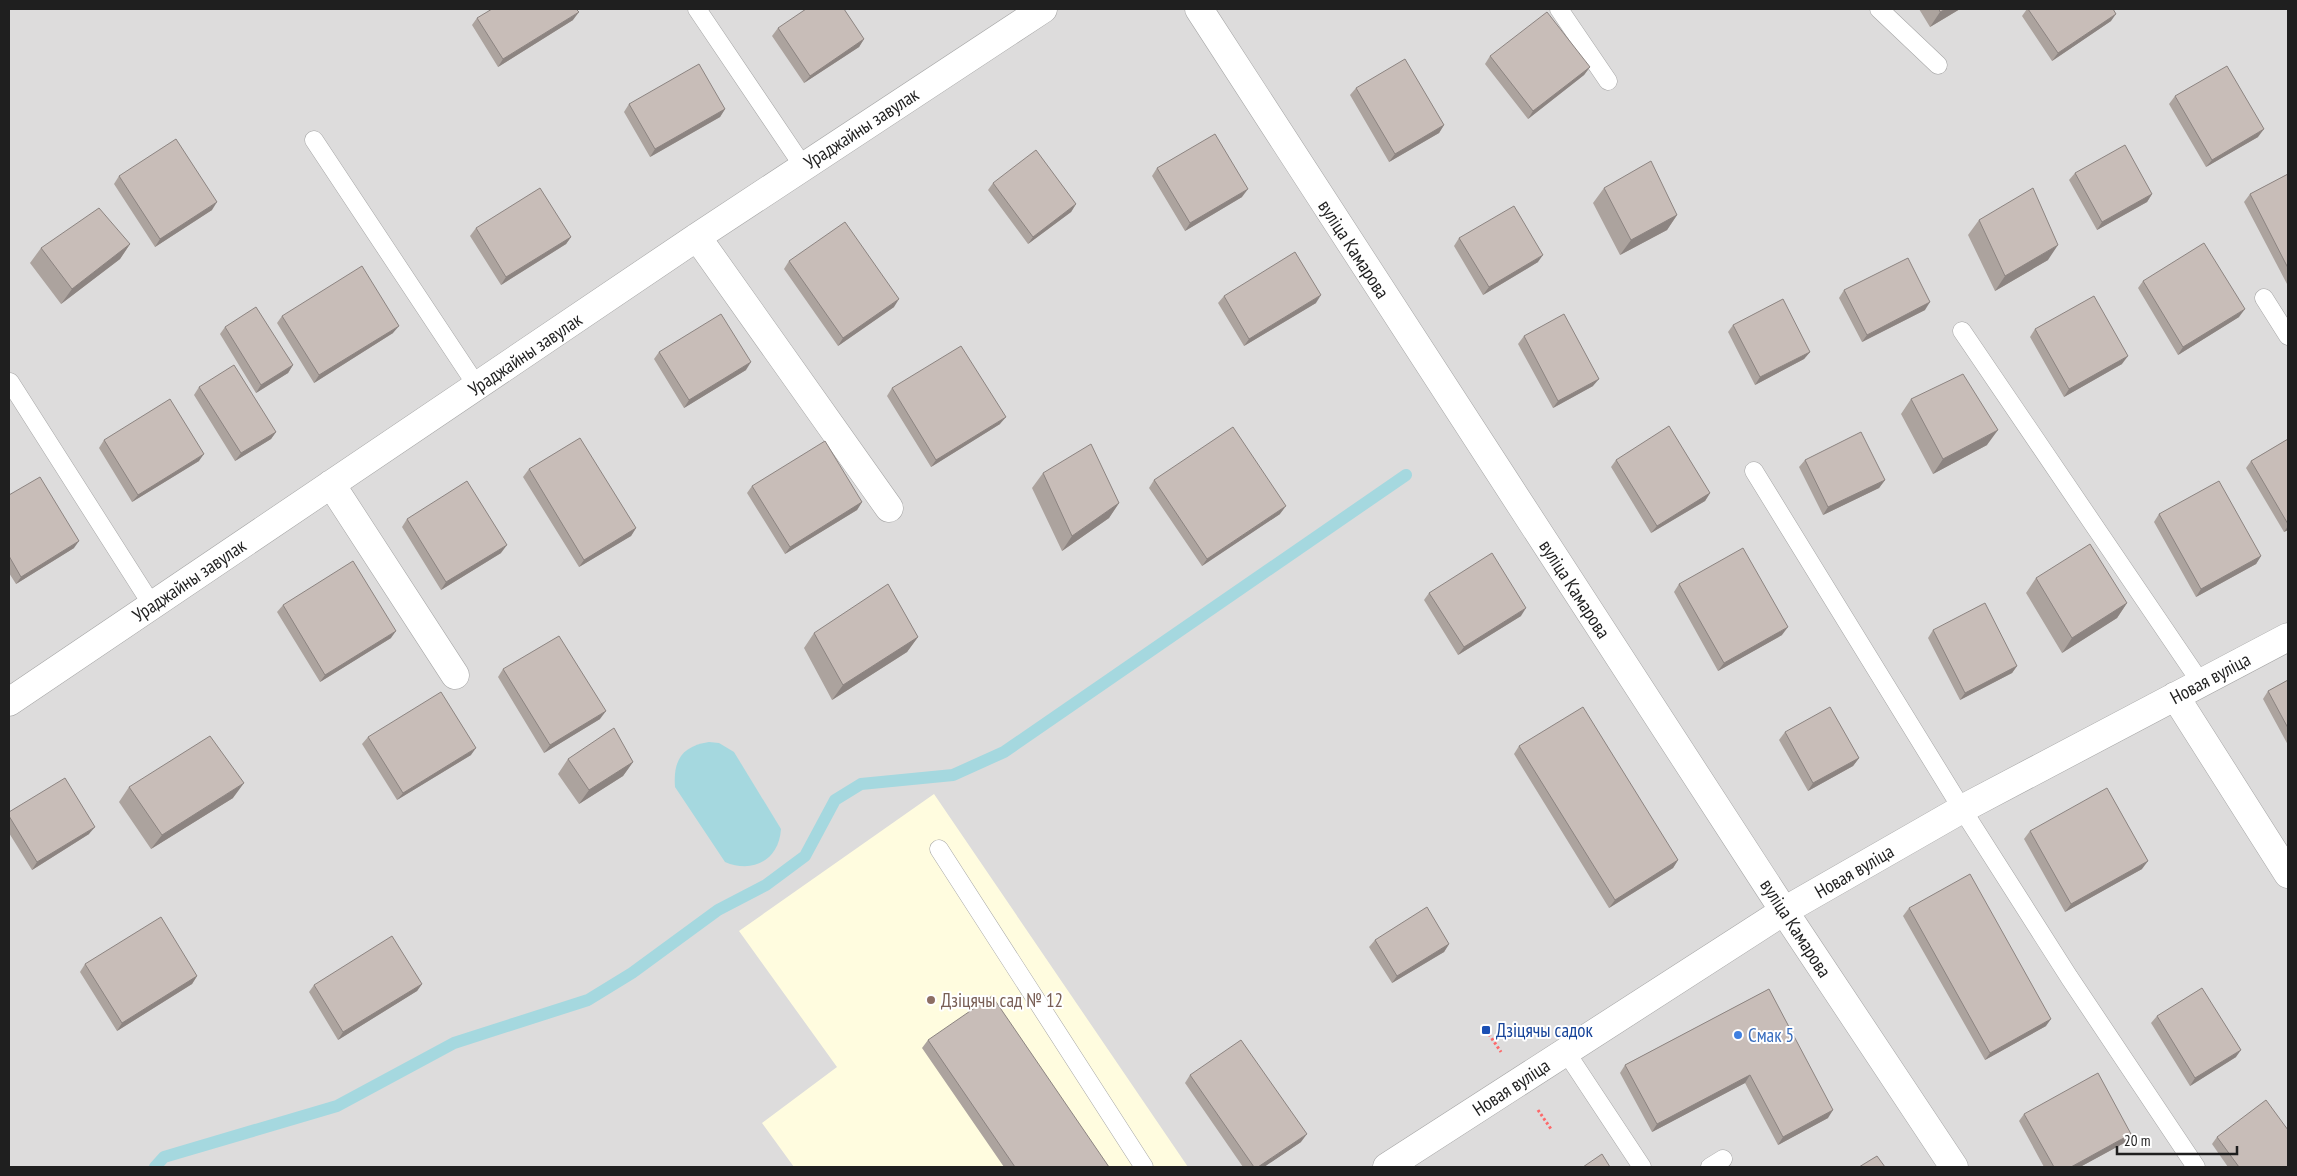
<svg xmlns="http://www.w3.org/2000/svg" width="2297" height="1176" viewBox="0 0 2297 1176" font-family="'PT Sans Narrow',sans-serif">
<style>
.residential{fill:#dddcdc}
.education{fill:#fffcdf}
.water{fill:#a5d8df}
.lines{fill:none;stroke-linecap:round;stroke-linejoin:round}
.stream{stroke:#a5d8df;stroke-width:12}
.lane-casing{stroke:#a6a6a6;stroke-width:19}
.street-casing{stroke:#a6a6a6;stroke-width:29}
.path{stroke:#fd696a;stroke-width:3;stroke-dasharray:2.5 2.5;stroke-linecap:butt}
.lane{stroke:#fff;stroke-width:18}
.street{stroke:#fff;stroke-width:28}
.wall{fill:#aca39e}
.shaded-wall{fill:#8c8481}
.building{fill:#c8bdb8;stroke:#8c8481}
.education-dot{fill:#8d6e63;stroke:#fff;stroke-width:2}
.transit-dot{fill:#1a4fb4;stroke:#fff;stroke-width:2}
.shop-dot{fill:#3f7fe0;stroke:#fff;stroke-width:2}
.labels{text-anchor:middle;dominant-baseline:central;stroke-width:4;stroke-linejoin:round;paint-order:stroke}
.street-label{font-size:19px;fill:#1f1f1f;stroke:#fff}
.education-label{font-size:19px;fill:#785e54;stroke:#fff;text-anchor:start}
.transit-label{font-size:19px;fill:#164399;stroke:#fff;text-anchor:start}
.shop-label{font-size:19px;fill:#366cbe;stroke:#fff;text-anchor:start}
</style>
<rect width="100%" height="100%" fill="#f0ebe5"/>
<path class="residential" d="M9,9H2288V1167H9Z"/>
<path class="education" d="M934,794L1188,1167H794L762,1123L837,1067L739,931Z"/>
<path class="water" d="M709,742L719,743L734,752L781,829C779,860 753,874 725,862L675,787C673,760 682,746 709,742Z"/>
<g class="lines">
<path class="stream" d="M155,1167L164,1157L337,1106L454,1043L588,1000L632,973L718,910L766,885L805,856L835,800L861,784L953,775L1004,752L1406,475"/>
<g class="lane-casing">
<path id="lane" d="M697,9L803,166
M1559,9L1608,81
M1879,9L1938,65
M314,140L477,386
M2264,298L2288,336
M1962,331L2201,683
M10,382L152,605
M1754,471L1962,809L2069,977L2196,1167
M939,849L1144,1167
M1566,1052L1642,1167
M1710,1167L1723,1159"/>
</g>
<g class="street-casing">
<path id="street" d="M1199,9L1784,911L1954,1167
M697,237L889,508
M331,484L455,675
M2175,696L2288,874
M9,702L697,237L1043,9
M1387,1167L1784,911L1962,809L2288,637"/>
</g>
<path class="path" d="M1486,1030L1501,1052
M1538,1110L1551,1129"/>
<use href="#lane" class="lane"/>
<use href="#street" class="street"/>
</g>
<path class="wall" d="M1919,9H1960L1930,27Z
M2027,9H2113L2111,21L2052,61L2022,16Z
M477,18L573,20L498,67L472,25Z
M778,28L864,39L859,47L804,83L772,36Z
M1490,56L1590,67L1584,75L1528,119L1485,64Z
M1356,88L1444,125L1439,133L1389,162L1350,95Z
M2175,96L2258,137L2206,167L2169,104Z
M629,104L725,109L720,117L650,157L624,112Z
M1157,168L1242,197L1185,231L1152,176Z
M2075,173L2152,194L2147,202L2097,230L2069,180Z
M2288,174V283L2287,284L2244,202L2250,194Z
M119,176L212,210L155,247L114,184Z
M993,183L1076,204L1071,212L1028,244L988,190Z
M1604,188L1677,215L1667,230L1620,255L1593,203Z
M1979,220L2048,260L1995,291L1968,235Z
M476,228L571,237L566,244L501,285L470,236Z
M1459,238L1538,262L1483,295L1454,246Z
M130,244L120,259L61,304L30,263L41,248Z
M789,261L894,307L838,346L784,269Z
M2143,281L2239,317L2178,355L2138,288Z
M1844,290L1925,310L1862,342L1839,298Z
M1224,296L1316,303L1244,346L1218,303Z
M282,316L393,333L314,383L277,323Z
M1733,325L1810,352L1804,359L1755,385L1728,332Z
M225,327L293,365L288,373L256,393L220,334Z
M2035,329L2122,364L2064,397L2030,337Z
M1524,336L1593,386L1553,408L1518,344Z
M659,352L746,370L684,408L654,359Z
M199,387L276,432L271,439L235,461L194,395Z
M892,388L1000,424L931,467L887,396Z
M1911,399L1987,445L1933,474L1901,414Z
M2288,439V530L2284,532L2246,468L2251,461Z
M104,440L199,461L132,502L99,448Z
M1616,460L1710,493L1705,501L1651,533L1611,467Z
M1805,460L1885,480L1879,488L1823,515L1799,467Z
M529,469L636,528L631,536L579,567L523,477Z
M1043,473L1119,503L1109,518L1062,551L1032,488Z
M1154,480L1280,514L1202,566L1149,488Z
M752,486L862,502L857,510L785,554L747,493Z
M9,495L74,548L16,584L9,573Z
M2159,514L2261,556L2256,564L2196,597L2154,522Z
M407,519L501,553L441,590L402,527Z
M2036,578L2127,603L2117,618L2062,653L2026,593Z
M1679,584L1782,635L1718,671L1674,592Z
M1429,593L1521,616L1458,655L1424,600Z
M283,605L391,638L320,682L277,612Z
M1933,630L2017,666L2012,673L1960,700L1928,638Z
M814,633L918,637L907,652L832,700L804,648Z
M503,669L600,719L544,753L498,677Z
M2288,680V745L2263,699L2268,691Z
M1785,732L1859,758L1853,766L1808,791L1779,740Z
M368,737L471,755L397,800L362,744Z
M1519,746L1678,860L1673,868L1609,908L1514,754Z
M568,759L633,762L623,776L579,804L558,774Z
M129,787L233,798L151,849L119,802Z
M9,812L89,834L32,870L9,833Z
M2030,831L2142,869L2065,912L2024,839Z
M1909,908L2046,1026L1985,1060L1903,916Z
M1375,940L1449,944L1444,952L1392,983L1369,947Z
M85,964L197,976L192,984L117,1031L80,972Z
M422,984L417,991L338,1040L309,992L314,985Z
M1769,989L1828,1118L1778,1145L1745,1083L1652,1132L1620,1073L1625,1065Z
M2157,1016L2236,1057L2190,1086L2151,1023Z
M928,1040L1109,1167H1004L922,1048Z
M1190,1075L1301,1142L1264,1167H1243L1185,1083Z
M2024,1114L2126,1142L2080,1167H2044L2019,1121Z
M2217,1137L2288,1167H2228L2212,1144Z"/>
<path class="shaded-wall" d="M1946,9H1960L1930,27L1940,12Z
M579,12L573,20L498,67L503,59Z
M2116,14L2111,21L2052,61L2058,53Z
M864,39L859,47L804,83L810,76Z
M1590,67L1584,75L1528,119L1533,111Z
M725,109L720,117L650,157L655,149Z
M1444,125L1439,133L1389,162L1395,154Z
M2264,129L2258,137L2206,167L2212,160Z
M1248,189L1242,197L1185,231L1190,223Z
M2152,194L2147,202L2097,230L2102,222Z
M217,202L212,210L155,247L160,239Z
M1076,204L1071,212L1028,244L1033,237Z
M1677,215L1667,230L1620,255L1631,240Z
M571,237L566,244L501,285L506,277Z
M130,244L120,259L61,304L72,289Z
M2058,245L2048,260L1995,291L2005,276Z
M1543,255L1538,262L1483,295L1489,287Z
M1321,295L1316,303L1244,346L1249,339Z
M899,299L894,307L838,346L843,338Z
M1930,302L1925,310L1862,342L1867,335Z
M2245,309L2239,317L2178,355L2183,347Z
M399,326L393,333L314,383L319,375Z
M1810,352L1804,359L1755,385L1760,377Z
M2128,356L2122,364L2064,397L2069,389Z
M751,362L746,370L684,408L689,400Z
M293,365L288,373L256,393L261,385Z
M1599,379L1593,386L1553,408L1558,401Z
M1006,417L1000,424L931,467L936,460Z
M1998,430L1987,445L1933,474L1943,459Z
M276,432L271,439L235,461L241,453Z
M204,454L199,461L132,502L138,495Z
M1885,480L1879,488L1823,515L1828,507Z
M1710,493L1705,501L1651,533L1657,526Z
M862,502L857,510L785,554L790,547Z
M1119,503L1109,518L1062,551L1072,536Z
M1286,506L1280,514L1202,566L1207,559Z
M2288,526V530L2284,532Z
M636,528L631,536L579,567L584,560Z
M79,541L74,548L16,584L21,577Z
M507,545L501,553L441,590L446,582Z
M2261,556L2256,564L2196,597L2201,589Z
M2127,603L2117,618L2062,653L2072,638Z
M1526,608L1521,616L1458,655L1464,647Z
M1788,627L1782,635L1718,671L1724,663Z
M396,631L391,638L320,682L325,675Z
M918,637L907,652L832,700L843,685Z
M2017,666L2012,673L1960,700L1965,693Z
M606,711L600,719L544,753L550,745Z
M476,748L471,755L397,800L403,793Z
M1859,758L1853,766L1808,791L1813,783Z
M633,762L623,776L579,804L589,790Z
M244,783L233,798L151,849L162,835Z
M95,827L89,834L32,870L37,862Z
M1678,860L1673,868L1609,908L1615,900Z
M2148,861L2142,869L2065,912L2071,904Z
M1449,944L1444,952L1392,983L1397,976Z
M197,976L192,984L117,1031L122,1023Z
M422,984L417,991L338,1040L343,1032Z
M2051,1019L2046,1026L1985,1060L1990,1053Z
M2241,1050L2236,1057L2190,1086L2195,1078Z
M1750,1075L1745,1083L1652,1132L1657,1124Z
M1833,1110L1828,1118L1778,1145L1783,1137Z
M1307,1134L1301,1142L1264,1167H1258Z
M2131,1134L2126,1142L2080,1167H2071Z"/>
<path class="building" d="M492,9H576L579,12L503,59L477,18Z
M806,9H844L864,39L810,76L778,28Z
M1939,9H1946L1940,12Z
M2028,9H2113L2116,14L2058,53Z
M1547,12L1590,67L1533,111L1490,56Z
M1405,59L1444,125L1395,154L1356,88Z
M699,64L725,109L655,149L629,104Z
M2227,66L2264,129L2212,160L2175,96Z
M1215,134L1248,189L1190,223L1157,168Z
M176,139L217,202L160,239L119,176Z
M2125,145L2152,194L2102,222L2075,173Z
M1036,150L1076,204L1033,237L993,183Z
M1651,161L1677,215L1631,240L1604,188Z
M2288,174V268L2250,194Z
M540,188L571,237L506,277L476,228Z
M2033,188L2058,245L2005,276L1979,220Z
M1514,206L1543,255L1489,287L1459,238Z
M99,208L130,244L72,289L41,248Z
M845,222L899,299L843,338L789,261Z
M2204,243L2245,309L2183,347L2143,281Z
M1295,252L1321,295L1249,339L1224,296Z
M1908,258L1930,302L1867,335L1844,290Z
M362,266L399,326L319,375L282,316Z
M2094,296L2128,356L2069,389L2035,329Z
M1783,299L1810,352L1760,377L1733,325Z
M256,307L293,365L261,385L225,327Z
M721,314L751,362L689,400L659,352Z
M1564,314L1599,379L1558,401L1524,336Z
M961,346L1006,417L936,460L892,388Z
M234,365L276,432L241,453L199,387Z
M1963,374L1998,430L1943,459L1911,399Z
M170,399L204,454L138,495L104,440Z
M1669,426L1710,493L1657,526L1616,460Z
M1233,427L1286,506L1207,559L1154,480Z
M1861,432L1885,480L1828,507L1805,460Z
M580,438L636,528L584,560L529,469Z
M2288,439V524L2251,461Z
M825,441L862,502L790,547L752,486Z
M1091,444L1119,503L1072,536L1043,473Z
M40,477L79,541L21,577L9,556V495Z
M467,481L507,545L446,582L407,519Z
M2219,481L2261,556L2201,589L2159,514Z
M2090,544L2127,603L2072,638L2036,578Z
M1743,548L1788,627L1724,663L1679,584Z
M1492,553L1526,608L1464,647L1429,593Z
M353,561L396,631L325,675L283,605Z
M888,584L918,637L843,685L814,633Z
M1985,603L2017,666L1965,693L1933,630Z
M559,636L606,711L550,745L503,669Z
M2288,680V728L2268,691Z
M441,692L476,748L403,793L368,737Z
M1583,707L1678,860L1615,900L1519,746Z
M1830,707L1859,758L1813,783L1785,732Z
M614,728L633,762L589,790L568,759Z
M210,736L244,783L162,835L129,787Z
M65,778L95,827L37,862L9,816V812Z
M2107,788L2148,861L2071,904L2030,831Z
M1970,874L2051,1019L1990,1053L1909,908Z
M1427,907L1449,944L1397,976L1375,940Z
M161,917L197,976L122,1023L85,964Z
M392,936L422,984L343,1032L314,985Z
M2202,988L2241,1050L2195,1078L2157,1016Z
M1769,989L1833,1110L1783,1137L1750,1075L1657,1124L1625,1065Z
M992,996L1109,1167H1015L928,1040Z
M1241,1040L1307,1134L1258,1167H1254L1190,1075Z
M2098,1073L2131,1134L2071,1167H2054L2024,1114Z
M2266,1100L2288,1130V1167H2239L2217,1137Z
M1602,1154L1610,1167H1583Z
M1877,1156L1885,1167H1859Z"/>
<circle class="education-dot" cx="931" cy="1000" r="5"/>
<rect class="transit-dot" x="1481" y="1025" width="10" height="10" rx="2.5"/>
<circle class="shop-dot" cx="1738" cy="1035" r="5"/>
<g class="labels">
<g class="street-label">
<text transform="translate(861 128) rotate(-33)">Ураджайны завулак</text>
<text transform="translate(1354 249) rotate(57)">вуліца Камарова</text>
<text transform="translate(525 354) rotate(-34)">Ураджайны завулак</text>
<text transform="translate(189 580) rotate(-34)">Ураджайны завулак</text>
<text transform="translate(1575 589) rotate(57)">вуліца Камарова</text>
<text transform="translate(2210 678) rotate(-28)">Новая вуліца</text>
<text transform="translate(1854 871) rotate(-30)">Новая вуліца</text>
<text transform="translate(1796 928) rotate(57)">вуліца Камарова</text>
<text transform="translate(1511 1087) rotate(-33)">Новая вуліца</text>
</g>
<g class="education-label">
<text x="941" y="1000">Дзіцячы сад № 12</text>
</g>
<g class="transit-label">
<text x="1496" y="1030">Дзіцячы садок</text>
</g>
<g class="shop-label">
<text x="1748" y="1035">Смак 5</text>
</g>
</g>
<rect width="2297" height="1176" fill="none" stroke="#1f1f1f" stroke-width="20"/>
<path d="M2117 1146v8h120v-8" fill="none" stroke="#1f1f1f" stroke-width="2.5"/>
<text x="2124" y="1146" font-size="15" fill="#1f1f1f" stroke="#ffffff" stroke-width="4" paint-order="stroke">20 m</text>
</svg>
